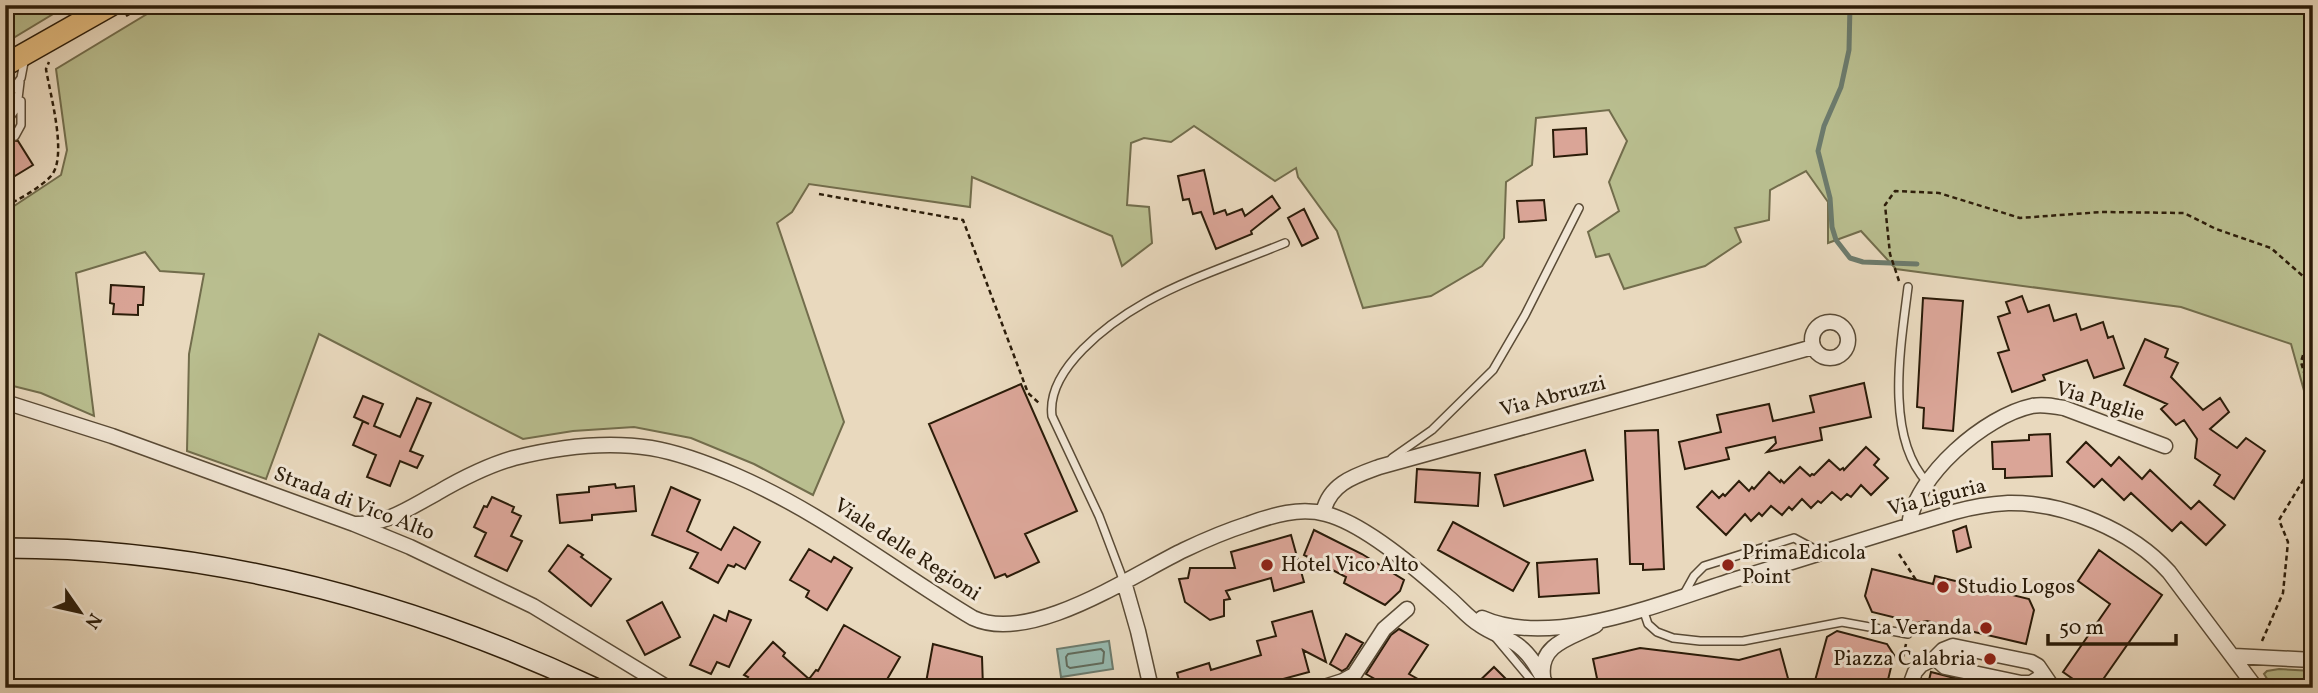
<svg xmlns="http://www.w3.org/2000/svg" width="2318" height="693" viewBox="0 0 2318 693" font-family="Vollkorn,serif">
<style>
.green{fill:#b9be8f;stroke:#726d4c;stroke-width:2}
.water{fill:#97bab0;stroke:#6c7b6d;stroke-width:2}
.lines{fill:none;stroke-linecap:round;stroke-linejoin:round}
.shore{stroke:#616b5c;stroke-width:2}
.stream{stroke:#6c7b6d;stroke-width:5}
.building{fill:#daa597;stroke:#2b1c09;stroke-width:2}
.lane-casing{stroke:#5a4b36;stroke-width:10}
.street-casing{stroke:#5a4b36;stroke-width:17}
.secondary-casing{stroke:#2b1c09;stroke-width:22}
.primary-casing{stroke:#2b1c09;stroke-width:24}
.path{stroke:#2b1c09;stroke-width:2.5;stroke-dasharray:5 3.5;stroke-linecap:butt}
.lane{stroke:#f1e6d5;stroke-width:7}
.street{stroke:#f1e6d5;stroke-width:14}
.secondary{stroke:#f1e6d5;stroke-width:19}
.primary{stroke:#e4bc7f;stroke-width:21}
.poi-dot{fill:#8f2418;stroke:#f1e6d5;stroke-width:2.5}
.labels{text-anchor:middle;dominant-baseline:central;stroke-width:6;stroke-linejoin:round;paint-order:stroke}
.street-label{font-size:21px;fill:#2b1c09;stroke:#f1e6d5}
.poi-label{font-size:21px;fill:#2b1c09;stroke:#f1e6d5;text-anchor:start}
</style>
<rect width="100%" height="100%" fill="#e9d9be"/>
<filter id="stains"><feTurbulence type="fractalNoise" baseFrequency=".00286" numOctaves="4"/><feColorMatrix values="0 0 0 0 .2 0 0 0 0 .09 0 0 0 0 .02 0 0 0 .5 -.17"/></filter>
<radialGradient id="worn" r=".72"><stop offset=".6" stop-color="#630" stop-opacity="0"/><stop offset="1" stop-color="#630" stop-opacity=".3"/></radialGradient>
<path class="green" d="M5,5H68L5,43Z
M162,5H2313V423L2291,344L2181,307L1896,269L1861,231L1828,243V202L1806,171L1770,190L1769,220L1735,228L1741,242L1705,266L1624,289L1609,254L1596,257L1588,232L1619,211L1609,182L1627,141L1609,110L1536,118L1532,165L1506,182L1504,238L1482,266L1431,296L1363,308L1337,231L1298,177L1296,168L1275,181L1194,126L1171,142L1144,138L1131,143L1127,205L1149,207L1152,243L1122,266L1112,236L972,177L970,207L809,184L792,212L777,223L844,422L813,495L754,464L691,438L634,427L573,431L523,439L319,334L266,479L187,451L189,354L204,274L160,271L145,252L76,273L94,416L41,393L5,384V212L61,175L67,150L56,69Z
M2279,669L2313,671V688H2273L2264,674L2267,671Z"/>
<path class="water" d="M1109,641L1113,669L1061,677L1057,649Z"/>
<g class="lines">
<path class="shore" d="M1101,649L1104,652L1103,663L1070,668L1067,666L1066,657L1068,654Z"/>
<path class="stream" d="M1850,5L1849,50L1841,87L1824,126L1818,151L1830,198L1832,227L1836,240L1850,258L1863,262L1917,264
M2306,506L2313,495"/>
</g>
<path class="building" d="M9,128L10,140L18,141L33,165L5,182V129Z
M1586,128L1587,154L1554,157L1553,130Z
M1204,170L1214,214L1225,210L1227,215L1242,209L1245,216L1272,196L1280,208L1251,231L1252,234L1216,249L1201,212L1193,214L1189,199L1183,200L1178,176Z
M1544,200L1546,220L1519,222L1517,201Z
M1304,209L1318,238L1302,246L1288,218Z
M111,285L144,287L143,305H138V315L113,314L114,304L110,303Z
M2022,296L2028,312L2049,305L2054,321L2076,314L2081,330L2103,322L2108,338L2113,336L2124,368L2094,378L2087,360L2043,375L2045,380L2012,392L1998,353L2009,350L1998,317L2010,313L2006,302Z
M1923,298L1963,301L1953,431L1923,428L1924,408L1917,407Z
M2145,339L2168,349L2165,357L2178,363L2171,377L2203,410L2220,398L2229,412L2210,429L2237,448L2246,438L2265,451L2234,499L2214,485L2220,475L2195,458L2197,439L2184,420L2176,425L2161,409L2167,404L2124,385Z
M1864,383L1871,417L1820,428L1822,440L1767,452L1776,443L1775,437L1726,448L1729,459L1685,469L1679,442L1721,432L1717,415L1769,404L1773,421L1814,412L1810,396Z
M1021,384L1077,511L1025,534L1039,562L1007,577L1005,574L995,578L929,424Z
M363,396L383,404L374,426L400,437L417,398L431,403L410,451L423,456L417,468L400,461L390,486L367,477L376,455L353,445L363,421L369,424L354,417Z
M1658,430L1664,569L1643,570V564H1630L1625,431Z
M2050,434L2052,476L2005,478V469H1993L1992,442L2029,440V435Z
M2086,442L2111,466L2119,457L2142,479L2150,470L2191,509L2199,501L2225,525L2206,545L2181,522L2172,531L2131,493L2124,500L2102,479L2094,487L2067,462Z
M1866,447L1879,459L1874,465L1888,478L1871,495L1861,485L1851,497L1847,494L1841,500L1832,492L1821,503L1818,501L1811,508L1802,499L1792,510L1789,507L1782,515L1771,506L1762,516L1759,513L1751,521L1745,514L1726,535L1697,507L1712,491L1719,498L1723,494L1725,496L1739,481L1749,491L1752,487L1754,489L1769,472L1780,482L1781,480L1784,483L1800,467L1810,476L1812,474L1814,475L1829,460L1840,470L1843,468L1844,470Z
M1585,450L1593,480L1504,506L1495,475Z
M1417,469L1480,473L1478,506L1415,502Z
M615,484L616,488L634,486L636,511L592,515V520L560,523L557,495L589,492V487Z
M671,487L700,500L687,531L721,550L734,527L760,542L745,569L736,564L734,567L728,565L718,583L690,568L698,553L652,535Z
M492,497L514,507L512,512L521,516L511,536L522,541L507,571L475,556L486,533L474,527L484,506L487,507Z
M1453,522L1529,563L1513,591L1438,550Z
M1966,526L1971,547L1957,552L1953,531Z
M1314,530L1362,554L1404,580L1400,591L1385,605L1344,583L1346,577L1304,555Z
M1291,535L1304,582L1274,591L1271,578L1226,591L1230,599L1224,600V616L1210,620L1185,602L1179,579L1188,578L1190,568H1235L1231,552Z
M568,545L583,555L581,557L611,579L591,606L549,571Z
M809,549L831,562L834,557L852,568L827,610L806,597L809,591L790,580Z
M2099,550L2162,595L2097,688H2086L2063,672L2110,604L2078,581Z
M1597,559L1599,593L1539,597L1537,563Z
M1872,569L1933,584L1935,576L2029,599L2034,610L2026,644L1927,621L1917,623L1872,612L1865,596Z
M662,602L680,637L645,655L627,621Z
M729,611L751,620L729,667L717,662L711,674L690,665L714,615L726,621Z
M1312,611L1326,662L1303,650L1309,672L1250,688H1181L1177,673L1209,663L1211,670L1261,655L1257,641L1276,636L1272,622Z
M844,625L900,657L882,688H738L748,677L744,675L773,642L785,653L783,656L809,679L816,670L818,671Z
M1399,629L1428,645L1409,674L1434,688H1391L1366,674L1391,635Z
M1837,631L1887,644L1894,655L1886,688H1813L1827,637Z
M1346,634L1363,643L1347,668L1342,671L1330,664Z
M933,644L982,657L983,688H925Z
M1640,648L1739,660L1780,649L1789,682L1769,688H1706L1651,682L1625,688H1599L1593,659Z
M1494,667L1515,688H1472Z
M1931,672L1974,683V688H1927Z"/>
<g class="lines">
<g class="lane-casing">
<path id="lane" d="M5,100L21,78L25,57
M6,123L17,107L20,82
M15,136L21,125V101
M1908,287C1901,344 1884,436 1927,482
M1392,458L1432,430L1493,370L1525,315L1579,208
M1124,582L1099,516L1052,416C1046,369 1109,323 1146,302C1189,278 1239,262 1285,243
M1684,594L1694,576L1704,566L1794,538L1820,552
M1643,609L1648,624L1657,632L1673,638L1700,641H1743L1842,622L1908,634
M1496,638L1538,688"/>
</g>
<g class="street-casing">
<path id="street" d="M1812 340a18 18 0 1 1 36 0a18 18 0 1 1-36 0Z
M5,402L112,436L354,524L410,547L533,606L668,688
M1323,513C1329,484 1354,476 1379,467L1813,347
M354,524C386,525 409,508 437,493C461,479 486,466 514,458C558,447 606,441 651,448C681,453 709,464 737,476C824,514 893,570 973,618C1031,645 1132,575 1184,550C1205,540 1226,531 1248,524C1273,515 1300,507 1326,514C1365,524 1418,570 1448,597C1459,606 1468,618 1480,625C1490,632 1502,636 1513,642C1530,652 1539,670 1548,688
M1909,525C1915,476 1985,416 2032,406C2042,404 2053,406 2064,408L2165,446
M1124,582L1138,631L1151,688
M1482,618C1554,650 1668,600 1740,578C1812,556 1883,533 1954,512C1972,507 1990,504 2008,503C2064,502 2131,530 2169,572L2256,688
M2234,656L2313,660
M1935,658L1945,667L2021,683H2031L2044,675
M1543,676C1539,644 1571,638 1596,625
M1321,688L1343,681L1354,675L1384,629L1407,609
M1909,688L1915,672L1921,665L1935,658L1943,650L1953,646L2031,662L2038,666L2053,688"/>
</g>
<g class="secondary-casing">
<path id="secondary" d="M5,548C211,548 410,601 595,688"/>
</g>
<g class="primary-casing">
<path id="primary" d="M5,65L111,5"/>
</g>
<path class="path" d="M126,16L145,5
M819,194L963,220L1028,393L1040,404
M5,207C20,198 39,189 51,176C68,157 50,94 46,69L49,62
M1899,281L1890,254L1885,205L1895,191L1939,193L2020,218L2102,212L2184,213L2216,229L2271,248L2313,285
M2313,333L2309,335L2301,362L2313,403
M1899,554L1916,580
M2262,641L2283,593L2288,542L2279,520L2313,464
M1901,665L1906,644"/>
<use href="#lane" class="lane"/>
<use href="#street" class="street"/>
<use href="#secondary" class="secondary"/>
<use href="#primary" class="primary"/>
</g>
<g class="poi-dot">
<circle cx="1267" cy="565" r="7"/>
<circle cx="1728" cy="565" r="7"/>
<circle cx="1943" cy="587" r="7"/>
<circle cx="1986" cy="628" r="7"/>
<circle cx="1990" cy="659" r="7"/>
</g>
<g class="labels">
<g class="street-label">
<text transform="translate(1553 397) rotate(-15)">Via Abruzzi</text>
<text transform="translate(2100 402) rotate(17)">Via Puglie</text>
<text transform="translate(1937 498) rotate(-14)">Via Liguria</text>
<text transform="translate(354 504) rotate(21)">Strada di Vico Alto</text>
<text transform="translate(907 550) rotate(33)">Viale delle Regioni</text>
</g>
<g class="poi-label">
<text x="1742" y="553">PrimaEdicola<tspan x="1742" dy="24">Point</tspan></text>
<text x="1281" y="565">Hotel Vico Alto</text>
<text x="1957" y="587">Studio Logos</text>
<text x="1972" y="628" text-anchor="end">La Veranda</text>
<text x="1976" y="659" text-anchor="end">Piazza Calabria</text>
</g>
</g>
<rect width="2318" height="693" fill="none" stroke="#e9d9be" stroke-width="28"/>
<rect x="7" y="7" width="2304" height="679" fill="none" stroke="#2b1c09" stroke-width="3.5"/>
<rect x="14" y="14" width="2290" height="665" fill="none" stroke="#2b1c09" stroke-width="2"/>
<g transform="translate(80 612) rotate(124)" stroke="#f1e6d5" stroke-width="5" paint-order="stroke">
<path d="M0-5L12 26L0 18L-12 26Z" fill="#2b1c09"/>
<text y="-10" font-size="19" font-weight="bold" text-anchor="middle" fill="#2b1c09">N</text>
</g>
<path d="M2048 634v10h128v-10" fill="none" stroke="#2b1c09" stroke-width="3.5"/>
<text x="2059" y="634" font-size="21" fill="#2b1c09" stroke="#f1e6d5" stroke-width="5" paint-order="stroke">50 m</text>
<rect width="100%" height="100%" filter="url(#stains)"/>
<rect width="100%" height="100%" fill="url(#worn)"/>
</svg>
